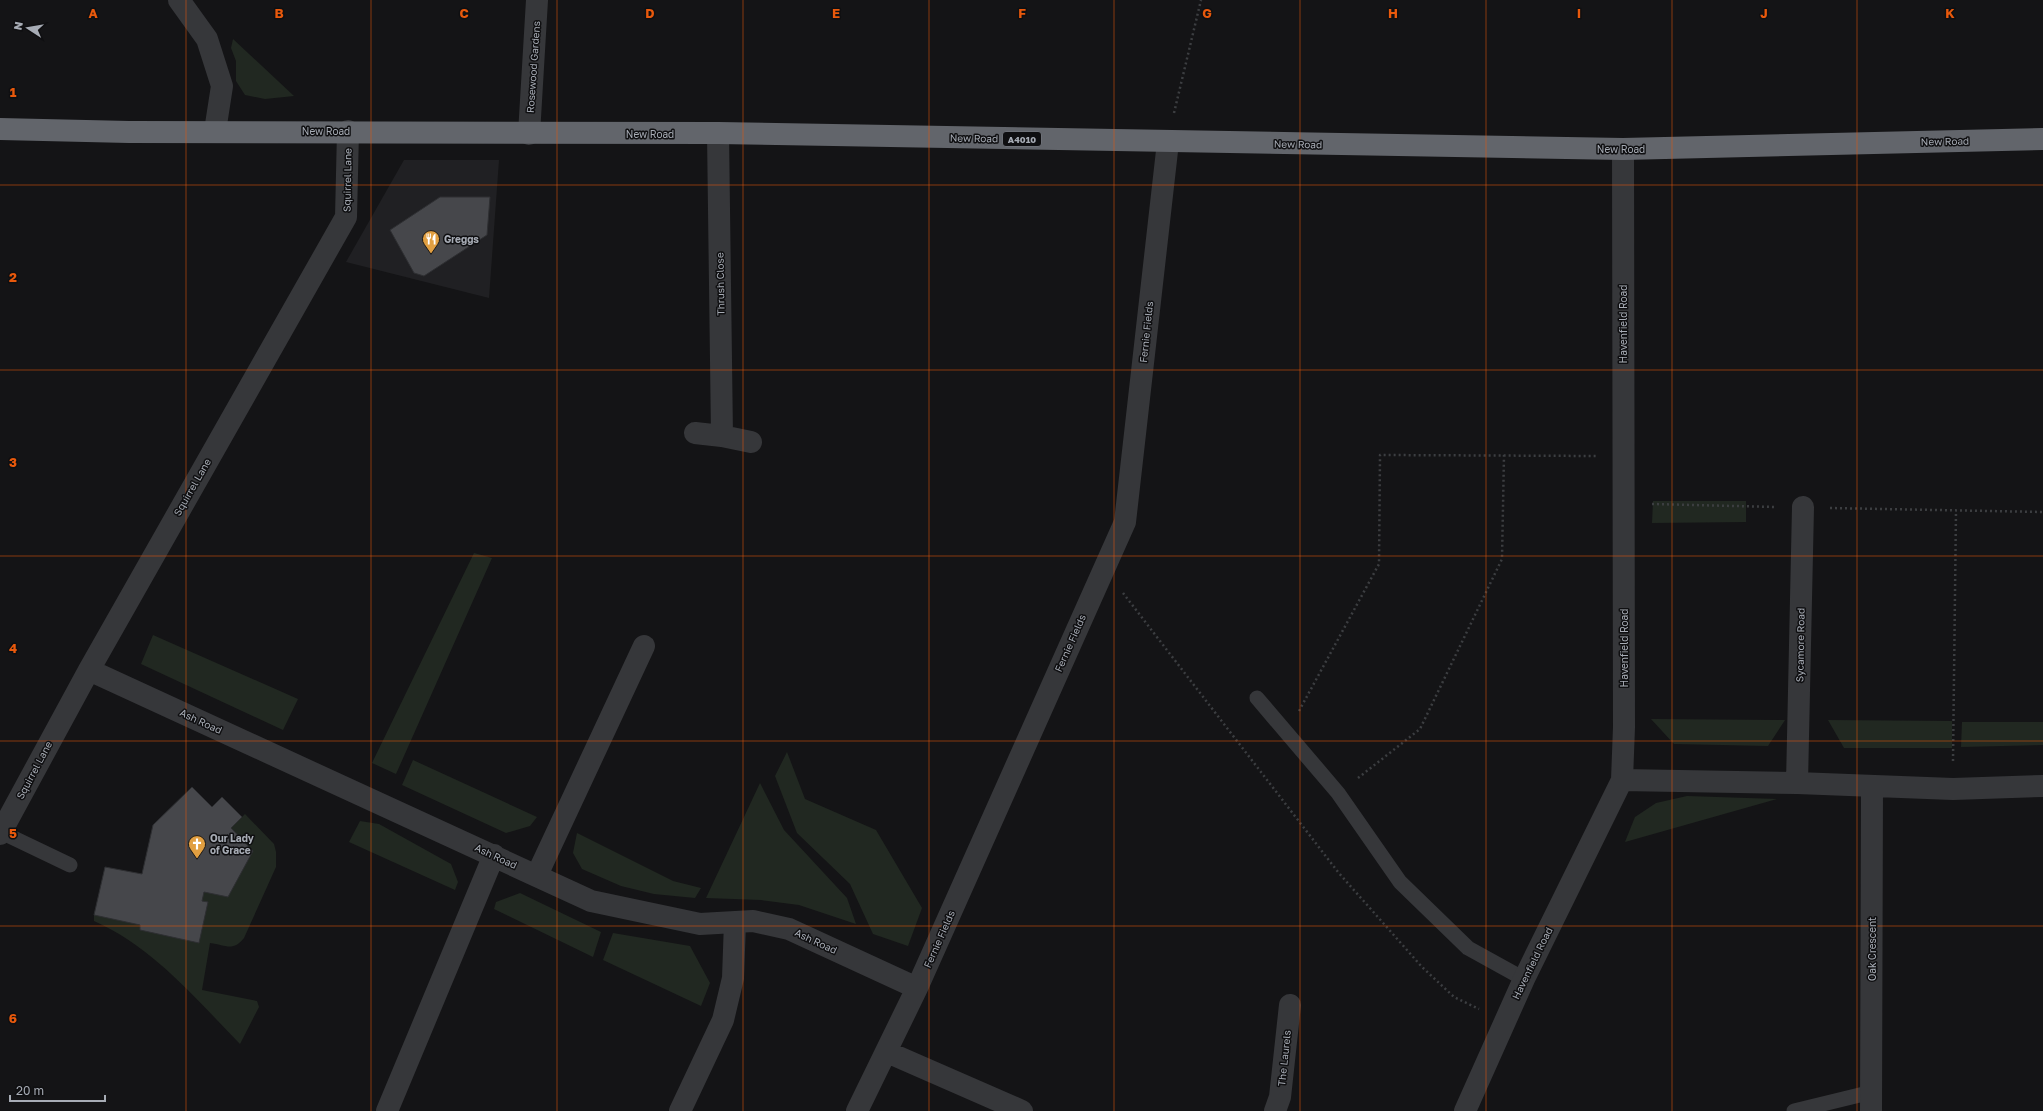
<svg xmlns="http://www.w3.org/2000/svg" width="2043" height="1111" viewBox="0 0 2043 1111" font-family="'Golos Text',sans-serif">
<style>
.built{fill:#202023}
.green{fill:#212821}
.building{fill:#46474b;stroke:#2e2f32}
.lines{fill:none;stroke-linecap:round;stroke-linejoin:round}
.path{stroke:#3c3e41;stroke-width:2.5;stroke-dasharray:2 3;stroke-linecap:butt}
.lane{stroke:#36373a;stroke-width:15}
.street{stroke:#36373a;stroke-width:22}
.highway{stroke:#62656b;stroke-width:22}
.grid{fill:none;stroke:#e8590c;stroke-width:1;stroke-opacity:0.55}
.labels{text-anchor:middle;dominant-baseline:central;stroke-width:3;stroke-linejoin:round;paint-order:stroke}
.shield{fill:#0f0f11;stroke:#797d84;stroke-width:1}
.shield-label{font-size:9px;font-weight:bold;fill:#a7acb5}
.street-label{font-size:10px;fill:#a7acb5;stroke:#0f0f11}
.poi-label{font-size:10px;font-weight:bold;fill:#a7acb5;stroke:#0f0f11;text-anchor:start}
.grid-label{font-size:13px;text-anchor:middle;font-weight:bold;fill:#e8590c;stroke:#0f0f11;stroke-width:3;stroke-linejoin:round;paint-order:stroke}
</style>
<rect width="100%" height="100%" fill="#141416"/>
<path class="built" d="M404,160H499L489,298L346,262Z"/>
<path class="green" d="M233,39L294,96L265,99L245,95L236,81V61L231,48Z
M1653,501H1746V522L1652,523Z
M474,553L492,558L396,774L372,763Z
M153,635L298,699L283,730L141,664Z
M1651,719L1785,720L1768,746L1674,744Z
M1828,720L1952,721V748H1844Z
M1962,722H2043V745L1961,747Z
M787,752L805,799L876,830L922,908L908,946L873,934L850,884L797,833L775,776Z
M413,760L537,817L530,826L506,833L402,785Z
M760,783L784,830L847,898L856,924L799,905L761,900L706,898Z
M1687,796L1777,799L1625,842L1635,817L1656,803Z
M245,814L274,844L276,852V867L244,938C233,952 226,945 210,943L202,990L257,1001L259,1007L240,1044C195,998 153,947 94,921V915L140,925V930L199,943L208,903L202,901L204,892L228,897L253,851L231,828Z
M360,821L379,824L451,864L458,882L455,890L349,842Z
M577,833L673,881L701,888L695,898L654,894L621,886L582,869L573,853Z
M520,893L601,932L593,957L494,909L496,902Z
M613,933L690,946L710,983L701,1006L603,960Z"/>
<path class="building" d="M440,197H490L487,235L424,276L414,273L390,230Z
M192,787L212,807L222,797L242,817L231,828L253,851L228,897L204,892L202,901L208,902L199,943L140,930V925L94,915L105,867L142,874L153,825Z"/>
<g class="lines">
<path class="path" d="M1174,113L1201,0
M1652,504L1775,507
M1830,508L2043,512
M1123,593L1338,872L1422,967L1454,997L1479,1009
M1299,711L1379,564L1380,455L1596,456
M1953,761L1956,511
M1358,778L1420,729L1502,559L1504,455"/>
<path class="lane" d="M1257,698L1338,793L1400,882L1468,948L1524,979
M1,832L70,865
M1794,1111L1872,1092"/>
<path class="street" d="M179,0L207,39L222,86L215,131
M718,133L722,436
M529,134L537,0
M695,433L722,436L751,442
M89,670L591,901L700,924L753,921L789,929L917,988
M1622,780L1797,783L1953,789L2043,786
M1797,783L1803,507
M0,834L89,670L346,217L348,131
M537,875L644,646
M887,1052L1022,1111
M387,1111L494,855
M680,1111L723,1020L733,978L735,922
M857,1111L917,988L1125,522L1168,142
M1275,1111L1280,1097L1290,1005
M1465,1111L1524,979L1622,780L1624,727L1623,149
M1871,1111L1872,787"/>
<path class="highway" d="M0,129L129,132L718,133L1623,149L2043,139"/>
</g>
<path class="grid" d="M186,0V1111M371,0V1111M557,0V1111M743,0V1111M929,0V1111M1114,0V1111M1300,0V1111M1486,0V1111M1672,0V1111M1857,0V1111M0,185H2043M0,370H2043M0,556H2043M0,741H2043M0,926H2043"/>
<defs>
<g id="restaurant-pin" transform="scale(0.9)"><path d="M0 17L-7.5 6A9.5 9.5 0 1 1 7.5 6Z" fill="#e19f41" stroke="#0f0f11"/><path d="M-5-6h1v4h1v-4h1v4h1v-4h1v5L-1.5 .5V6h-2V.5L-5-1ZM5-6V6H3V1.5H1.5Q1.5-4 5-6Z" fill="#fff"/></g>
<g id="church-pin" transform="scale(0.9)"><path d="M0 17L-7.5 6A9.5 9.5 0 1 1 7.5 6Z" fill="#e19f41" stroke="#0f0f11"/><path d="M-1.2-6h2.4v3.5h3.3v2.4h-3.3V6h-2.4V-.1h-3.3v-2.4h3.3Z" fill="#fff"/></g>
</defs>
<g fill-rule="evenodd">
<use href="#restaurant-pin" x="431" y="239"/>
<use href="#church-pin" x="197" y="844"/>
</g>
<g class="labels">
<rect class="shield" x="1003" y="132" width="38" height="14" rx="3"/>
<g class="shield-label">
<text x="1022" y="139">A4010</text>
</g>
<g class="street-label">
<text transform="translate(533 67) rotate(-86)">Rosewood Gardens</text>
<text x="326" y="131">New Road</text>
<text x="650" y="134">New Road</text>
<text transform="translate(974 138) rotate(1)">New Road</text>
<text transform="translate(1945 141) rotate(-1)">New Road</text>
<text transform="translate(1298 144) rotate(1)">New Road</text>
<text x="1621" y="149">New Road</text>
<text transform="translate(347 180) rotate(-89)">Squirrel Lane</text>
<text transform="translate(720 284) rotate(-91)">Thrush Close</text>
<text transform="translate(1623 324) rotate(-90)">Havenfield Road</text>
<text transform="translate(1146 332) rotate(-84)">Fernie Fields</text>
<text transform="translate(192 487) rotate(-60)">Squirrel Lane</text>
<text transform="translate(1070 643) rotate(-66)">Fernie Fields</text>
<text transform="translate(1800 645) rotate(-89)">Sycamore Road</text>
<text transform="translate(1624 648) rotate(-90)">Havenfield Road</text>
<text transform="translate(201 721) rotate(25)">Ash Road</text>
<text transform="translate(34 770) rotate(-62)">Squirrel Lane</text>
<text transform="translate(496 856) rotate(25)">Ash Road</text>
<text transform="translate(939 939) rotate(-66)">Fernie Fields</text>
<text transform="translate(816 941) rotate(25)">Ash Road</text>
<text transform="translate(1872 949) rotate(-90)">Oak Crescent</text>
<text transform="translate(1532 963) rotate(-64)">Havenfield Road</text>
<text transform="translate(1284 1058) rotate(-84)">The Laurels</text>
</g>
<g class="poi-label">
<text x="444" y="239">Greggs</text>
<text x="210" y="838">Our Lady<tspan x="210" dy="12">of Grace</tspan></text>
</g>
</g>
<g class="grid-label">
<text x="93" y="18">A</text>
<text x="279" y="18">B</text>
<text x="464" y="18">C</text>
<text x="650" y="18">D</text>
<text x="836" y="18">E</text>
<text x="1022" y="18">F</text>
<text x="1207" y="18">G</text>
<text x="1393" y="18">H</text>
<text x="1579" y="18">I</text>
<text x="1764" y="18">J</text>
<text x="1950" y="18">K</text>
<text x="13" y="97">1</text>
<text x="13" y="282">2</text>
<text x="13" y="467">3</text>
<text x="13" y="653">4</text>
<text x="13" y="838">5</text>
<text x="13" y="1023">6</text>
</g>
<g transform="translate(28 28) rotate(282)" stroke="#0f0f11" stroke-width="3" paint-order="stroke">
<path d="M0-3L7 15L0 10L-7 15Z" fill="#a7acb5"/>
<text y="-6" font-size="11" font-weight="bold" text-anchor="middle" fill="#a7acb5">N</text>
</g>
<path d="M10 1095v6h95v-6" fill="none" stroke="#a7acb5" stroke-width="2"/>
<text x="16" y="1095" font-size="12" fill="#a7acb5" stroke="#0f0f11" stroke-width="3" paint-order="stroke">20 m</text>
</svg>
